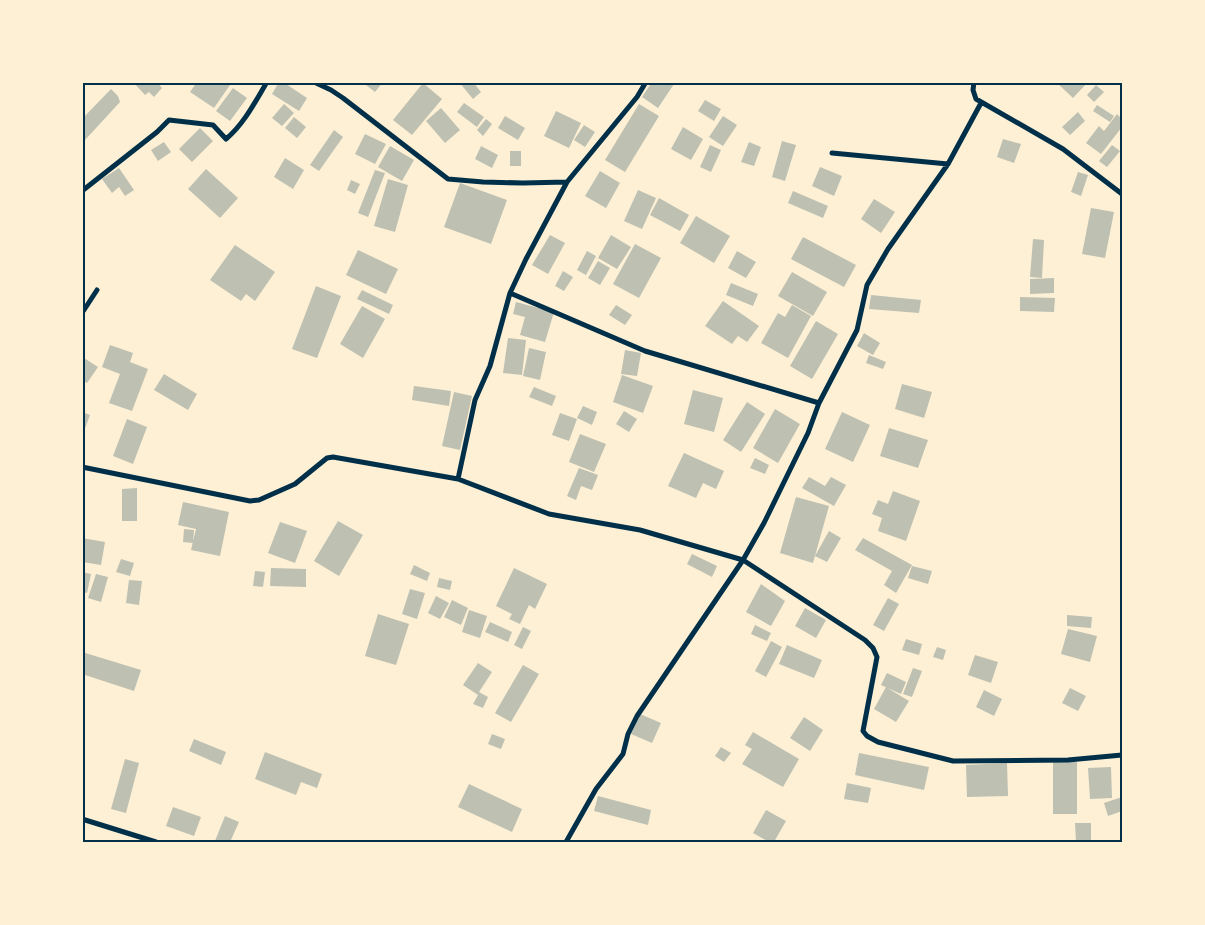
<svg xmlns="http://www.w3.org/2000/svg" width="1205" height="925" viewBox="0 0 1205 925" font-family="Arial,sans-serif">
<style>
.building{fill:#bec0b2}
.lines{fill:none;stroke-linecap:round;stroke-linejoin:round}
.minor{stroke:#003049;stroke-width:5}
.neatline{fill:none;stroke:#003049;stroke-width:2}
</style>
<rect width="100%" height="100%" fill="#fdf0d5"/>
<path class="building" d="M133,82H157L162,88L154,97L149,92L145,95Z
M197,82H227L230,85L214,108L190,92Z
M279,82H283L307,98L299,111L272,94Z
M362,82H383L375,92Z
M459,82H473L481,92L473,99Z
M652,82H671L674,84L658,108L642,97Z
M1056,82H1088L1073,98Z
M423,83L442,99L412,135L393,120Z
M1096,85L1104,92L1094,102L1087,95Z
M233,88L247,98L230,121L216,111Z
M111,89L118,96L120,102L85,140L82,138V119Z
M705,100L721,109L714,121L698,111Z
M464,103L484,117L477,127L457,112Z
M284,104L294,113L282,126L272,118Z
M639,104L659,116L625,172L605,160Z
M1097,105L1114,116L1110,122L1093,111Z
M441,108L460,130L445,143L426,121Z
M556,111L581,123L569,148L544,136Z
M1078,112L1085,121L1070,135L1062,127Z
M1117,114L1122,119V127L1101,154L1086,143L1099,126L1104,131Z
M505,116L525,128L518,140L498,128Z
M723,116L737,125L723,146L709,137Z
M294,117L306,127L297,138L285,128Z
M486,119L492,124L483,136L477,130Z
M584,125L595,132L585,147L574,140Z
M683,127L703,139L691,160L671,149Z
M200,128L213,141L192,162L179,149Z
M334,130L343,137L319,171L310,165Z
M365,134L386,144L375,164L355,154Z
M1003,139L1021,144L1014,163L997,157Z
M782,141L796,145L785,181L772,177Z
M164,142L171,152L158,161L151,150Z
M749,142L761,147L754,166L741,162Z
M710,145L721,150L711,172L700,167Z
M1112,145L1120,151L1107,167L1099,161Z
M390,146L414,160L402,181L378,167Z
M481,146L498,155L492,168L475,159Z
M510,151H521V166H510Z
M285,158L304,170L293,189L274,177Z
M820,167L842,176L834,196L812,186Z
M119,168L134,190L125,196L119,187L112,193L102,179Z
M206,169L238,198L220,218L188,189Z
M375,170L385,173L368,217L358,213Z
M600,171L620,183L606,208L585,196Z
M1078,172L1088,175L1081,196L1071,192Z
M388,179L408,185L395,232L374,226Z
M351,180L360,184L355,194L347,190Z
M460,183L507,200L491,244L444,227Z
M638,190L656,198L642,229L624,221Z
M793,191L828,206L823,218L788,203Z
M659,198L689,215L680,231L650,215Z
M874,199L895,212L881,233L861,219Z
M1091,208L1114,212L1105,258L1082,254Z
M696,216L730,236L714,263L680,243Z
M550,235L565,243L548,274L532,265Z
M611,235L631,247L617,269L598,258Z
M803,237L856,265L844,287L791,259Z
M1033,239L1044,240L1042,278L1030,277Z
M635,244L661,258L639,298L613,284Z
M235,245L275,272L255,301L246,294L241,301L210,280Z
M358,250L398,269L386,294L346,275Z
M587,251L596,256L586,275L577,270Z
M737,251L756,262L746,278L728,268Z
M598,261L610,268L600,285L588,278Z
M563,271L573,277L564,291L555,286Z
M792,272L827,292L813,316L778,296Z
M1054,278V293L1030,294V279Z
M731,283L758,294L753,306L726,295Z
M316,286L341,296L317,358L292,349Z
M362,290L393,305L389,314L357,299Z
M871,295L921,300L919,313L869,309Z
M1020,297L1055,298L1054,312L1020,311Z
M723,301L759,326L747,342L738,336L732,344L705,326Z
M516,302L554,312L545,342L520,335L525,317L513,314Z
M616,305L632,315L625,325L609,315Z
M792,305L811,316L788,358L761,343L778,313L785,317Z
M362,306L385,319L363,358L340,344Z
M816,321L838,334L812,379L790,366Z
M864,333L880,343L873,355L857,346Z
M508,338L526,340L522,375L503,373Z
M110,345L133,353L130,362L148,369L132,411L109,403L120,374L102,367Z
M529,348L546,352L540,380L523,376Z
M625,350L641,353L637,376L621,374Z
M869,355L886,362L883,369L866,363Z
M84,358L98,367L87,383L82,380V361Z
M164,374L197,394L188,410L154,390Z
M622,375L653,386L643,413L613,402Z
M902,384L932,392L924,418L895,409Z
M414,386L451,391L449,406L412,400Z
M534,387L556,396L552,406L529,397Z
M693,390L723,398L714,432L684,424Z
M454,392L472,396L460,450L442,446Z
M747,402L765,414L741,452L723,440Z
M583,406L597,412L592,425L577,418Z
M775,409L800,424L778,463L753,448Z
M624,411L637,419L629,432L616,424Z
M82,412L90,415L83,434H82Z
M842,412L870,425L853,462L825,449Z
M560,413L577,419L569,441L552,435Z
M127,419L147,427L133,464L113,456Z
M889,428L928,440L918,468L880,456Z
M580,434L606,444L594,472L569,462Z
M684,453L724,471L716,489L703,483L696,498L668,486Z
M755,458L769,465L765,474L750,468Z
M579,468L598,475L592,490L581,486L576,500L567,496Z
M809,477L825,486L831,477L846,485L834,506L802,488Z
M137,488V521H122V489Z
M893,491L920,501L906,541L878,531L882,518L872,514L878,500L888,504Z
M796,497L829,506L813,563L780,553Z
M183,502L229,512L220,556L191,550L196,529L178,525Z
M338,521L363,535L339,576L314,561Z
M280,522L307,531L295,563L268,553Z
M184,529L194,530L193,543L183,542Z
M829,531L841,538L827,562L815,556Z
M82,538L105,542L101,565L82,562Z
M863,538L912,565L896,593L884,585L892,571L855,550Z
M692,554L717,566L712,577L687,564Z
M121,559L134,563L130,576L116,572Z
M414,565L430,573L427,581L410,574Z
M912,566L932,571L928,584L908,578Z
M271,568L306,569V587L270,586Z
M514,568L547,584L535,609L529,605L520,624L509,619L512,614L496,606Z
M255,571L265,572L263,587L253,586Z
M82,572L91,574L87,593L82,592Z
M96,574L108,577L101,602L88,598Z
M439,578L452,581L450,590L437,587Z
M129,580L142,581L139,605L126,603Z
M761,584L785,601L771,626L746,612Z
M410,589L425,593L417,619L402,614Z
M436,596L449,603L440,619L428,613Z
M888,598L899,604L884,631L873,625Z
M452,600L468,608L461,625L444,617Z
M805,608L826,620L816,638L795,626Z
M469,610L487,616L480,638L462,632Z
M378,614L409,624L396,665L365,656Z
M1067,615L1092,617L1091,628L1067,626Z
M490,622L512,632L508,642L485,632Z
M755,625L771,633L767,641L751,634Z
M523,627L531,631L522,649L514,645Z
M1068,629L1097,636L1090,662L1061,654Z
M906,639L922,644L919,655L902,650Z
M771,641L782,647L766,677L755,671Z
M787,645L822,660L814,678L779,664Z
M937,647L946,650L943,660L933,657Z
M82,652L141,670L134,691L82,674Z
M975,655L998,662L991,683L968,675Z
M478,663L492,672L479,692L488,697L483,708L473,704L478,695L463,685Z
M523,665L539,674L511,722L495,713Z
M913,668L922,671L912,697L903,694Z
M887,673L906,682L901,694L881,685Z
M886,687L909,701L896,722L874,709Z
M1070,688L1086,696L1078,711L1062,703Z
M984,690L1002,699L994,716L976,707Z
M640,714L661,723L652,743L631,734Z
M804,717L823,730L810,751L790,738Z
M753,732L799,759L783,787L742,764L752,749L745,745Z
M492,734L505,739L501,749L488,744Z
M194,739L226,752L221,765L189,751Z
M721,747L731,753L724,762L715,756Z
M265,752L322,774L317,788L301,782L296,795L255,779Z
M859,753L929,767L924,790L855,775Z
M125,759L139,763L126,813L111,809Z
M1053,762H1077V814H1053Z
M1007,763L1008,796L967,797L966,765Z
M1111,767L1112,798L1090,799L1088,768Z
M847,783L871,788L868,803L844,799Z
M469,784L522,809L512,832L458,807Z
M598,796L651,810L648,825L594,811Z
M1122,797V811L1108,816L1104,803Z
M173,807L201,817L194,836L166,826Z
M766,810L786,821L774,842H769L753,833Z
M225,816L239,822L230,842H218L215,841Z
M1075,823H1091V842H1076Z"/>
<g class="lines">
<path class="minor" d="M314,82L331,90L343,98L448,179L483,182L523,183L567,182
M974,82L973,90L976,99L1063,149L1122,194
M832,153L948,164
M82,191L157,132L169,120L213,125L226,139C244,124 255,102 267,82
M510,293L645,351L819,403
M82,313L97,290
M82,467L250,501L259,500L295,484L327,458L333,457L458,479L549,514L640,530L743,560L865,640L873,648L877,657L863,731L867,736L878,742L953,761L1068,760L1122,755
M458,479L475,400L490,366L510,293L526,259L567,182L637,97L646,82
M82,819L156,842
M566,842L596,789L623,754L628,734L637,716L743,560L764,523L808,433L819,403L857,330L867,285L888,249L948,164L981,103"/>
</g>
<rect width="1205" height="925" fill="none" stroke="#fdf0d5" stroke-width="168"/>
<rect x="84" y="84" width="1037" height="757" class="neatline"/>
</svg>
